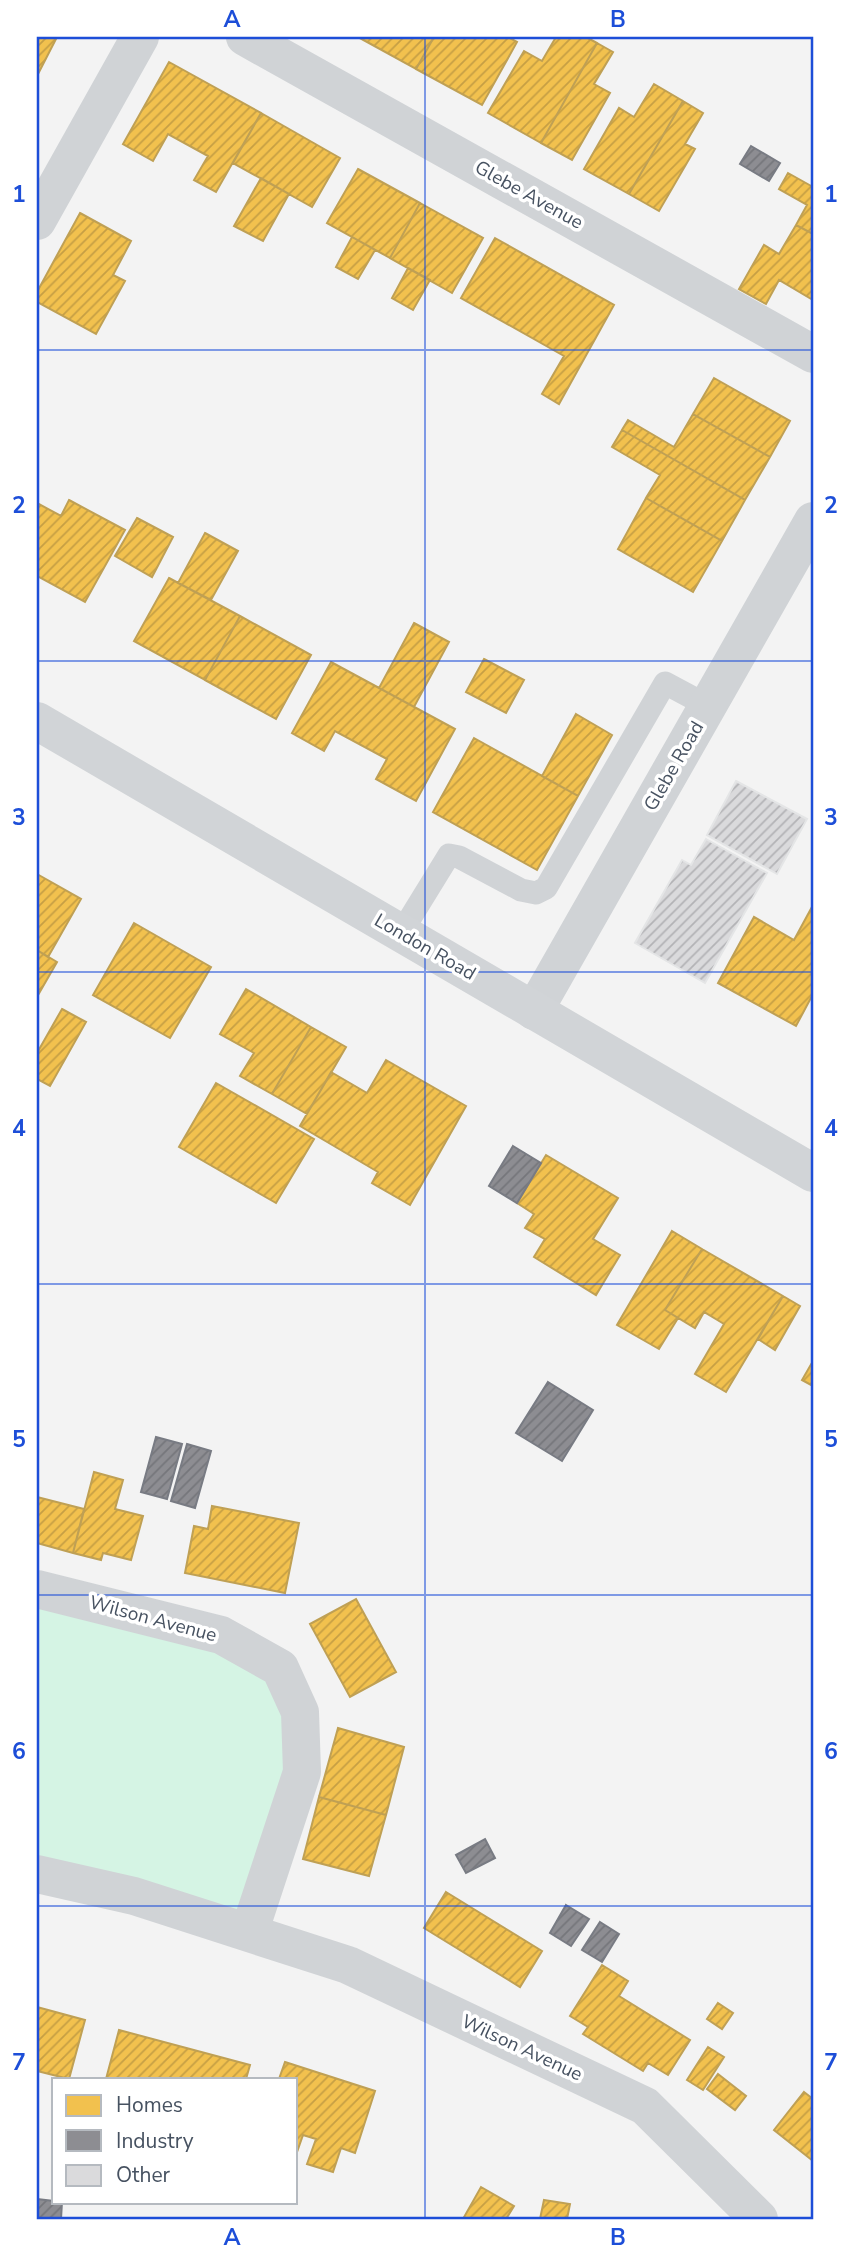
<svg xmlns="http://www.w3.org/2000/svg" width="850" height="2256" viewBox="0 0 850 2256" font-family="'Nunito Sans',sans-serif">
<style>
.green{fill:#d5f4e4}
.homes{fill:url(#homes-hatch);stroke:#bfa054;stroke-width:2}
.industry{fill:url(#industry-hatch);stroke:#787b83;stroke-width:2}
.building{fill:url(#building-hatch);stroke:#e4e5e6;stroke-width:2}
.lines{fill:none;stroke-linecap:round;stroke-linejoin:round}
.service{stroke:#d0d3d6;stroke-width:23}
.minor{stroke:#d0d3d6;stroke-width:38}
.secondary{stroke:#d1d4d7;stroke-width:38}
.grid{fill:none;stroke:#1d4ed8;stroke-width:2;stroke-opacity:0.55}
.labels{text-anchor:middle;dominant-baseline:central;stroke-width:7;stroke-linejoin:round;paint-order:stroke}
.street-label{font-size:19px;fill:#475261;stroke:#fff}
.neatline{fill:none;stroke:#1d4ed8;stroke-width:2.5}
.grid-label{font-size:23px;text-anchor:middle;font-weight:bold;fill:#1d4ed8}
</style>
<defs>
<pattern id="homes-hatch" width="6" height="6" patternUnits="userSpaceOnUse" patternTransform="scale(1.75)"><rect width="6" height="6" fill="#f2c14e"/><path d="M-1 1l2-2M0 6l6-6M5 7l2-2" fill="none" stroke="#c69f44"/></pattern>
<pattern id="industry-hatch" width="6" height="6" patternUnits="userSpaceOnUse" patternTransform="scale(1.75)"><rect width="6" height="6" fill="#8d8d92"/><path d="M-1 1l2-2M0 6l6-6M5 7l2-2" fill="none" stroke="#75767b"/></pattern>
<pattern id="building-hatch" width="6" height="6" patternUnits="userSpaceOnUse" patternTransform="scale(1.75)"><rect width="6" height="6" fill="#dadadc"/><path d="M-1 1l2-2M0 6l6-6M5 7l2-2" fill="none" stroke="#b3b3b6"/></pattern>
</defs>
<rect width="100%" height="100%" fill="#f3f3f3"/>
<path class="green" d="M37,1589L221,1635L300,1712L249,1933L37,1874Z"/>
<path class="homes" d="M37,37H57L37,76Z
M358,37H434L416,69Z
M434,37H508L517,42L482,105L416,69Z
M556,37H586L597,43L541,143L488,113L524,51L542,61Z
M597,43L613,52L594,84L610,93L572,160L541,143Z
M169,62L261,113L216,192L194,180L208,156L168,134L153,161L123,144Z
M654,84L683,101L629,194L584,169L619,108L634,117Z
M683,101L703,113L685,144L695,149L659,211L629,194Z
M261,113L340,158L312,207L233,163Z
M358,169L420,203L390,258L327,223Z
M788,173L813,187V234L796,225L807,205L779,189Z
M261,178L289,194L263,241L234,226Z
M420,203L483,238L452,293L390,258Z
M80,213L131,241L113,275L125,281L96,334L37,302V292Z
M796,225L813,234V300L779,280L766,304L739,289L764,245L779,254Z
M352,237L375,250L358,279L336,267Z
M495,238L614,305L559,404L542,394L564,356L461,298Z
M408,268L430,280L413,310L392,298Z
M714,378L790,421L770,457L693,414Z
M693,414L770,457L745,500L622,430L628,420L674,447Z
M622,430L745,500L722,541L646,498L660,475L612,447Z
M646,498L722,541L693,592L618,549Z
M69,500L125,530L85,602L37,576V503L61,516Z
M137,518L173,537L152,577L115,556Z
M205,533L238,551L211,600L178,583Z
M169,578L240,616L205,680L134,641Z
M240,616L311,655L276,719L205,680Z
M414,623L449,642L414,707L379,688Z
M484,659L524,680L506,713L466,692Z
M331,662L455,729L416,801L376,779L387,759L335,731L324,751L292,733Z
M576,714L612,735L578,796L542,776Z
M474,738L578,796L537,870L433,812Z
M37,874L81,899L48,957L37,950Z
M813,905V994L796,1026L718,983L754,917L794,940Z
M134,923L211,967L170,1038L93,995Z
M37,950L57,962L38,995L37,994Z
M246,989L311,1027L272,1094L240,1076L254,1053L220,1034Z
M62,1009L86,1022L50,1086L37,1079V1053Z
M311,1027L346,1047L307,1114L272,1094Z
M386,1060L466,1106L410,1205L372,1183L378,1172L300,1126L331,1072L367,1093Z
M216,1083L314,1139L276,1203L179,1147Z
M546,1155L618,1198L593,1239L620,1255L596,1295L534,1257L545,1239L525,1228L534,1214L517,1203Z
M672,1231L702,1249L665,1310L678,1318L659,1349L617,1325Z
M702,1249L783,1296L726,1392L695,1374L724,1324L704,1312L695,1328L665,1310Z
M783,1296L800,1306L775,1350L758,1339Z
M813,1361V1386L802,1380Z
M94,1472L123,1480L115,1509L143,1516L131,1560L103,1553L101,1560L73,1553Z
M37,1497L84,1509L73,1553L37,1543Z
M212,1506L299,1523L285,1593L185,1573L194,1526L208,1529Z
M356,1599L396,1672L350,1697L310,1624Z
M338,1728L404,1747L386,1815L319,1797Z
M319,1797L386,1815L369,1876L303,1859Z
M446,1892L542,1951L520,1987L424,1928Z
M602,1965L628,1981L619,1996L690,2040L668,2075L648,2063L643,2071L583,2034L588,2027L570,2016Z
M718,2003L733,2013L722,2029L707,2019Z
M37,2007L85,2020L69,2079L37,2071Z
M119,2030L250,2065L246,2079H106Z
M708,2047L724,2057L703,2090L687,2080Z
M285,2062L375,2091L355,2153L341,2148L333,2172L307,2164L316,2139L303,2135L296,2155V2079H279Z
M718,2074L746,2096L735,2110L707,2089Z
M804,2092L813,2099V2161L774,2130Z
M481,2187L514,2206L506,2219H463Z
M544,2200L570,2204L567,2219H540Z"/>
<path class="industry" d="M751,146L780,163L769,181L740,164Z
M513,1146L541,1163L517,1203L489,1186Z
M548,1382L593,1410L562,1461L516,1433Z
M156,1437L182,1444L167,1499L141,1492Z
M187,1444L211,1451L195,1508L171,1501Z
M485,1839L495,1858L466,1873L456,1855Z
M566,1905L589,1919L571,1946L550,1933Z
M600,1922L619,1934L602,1962L582,1950Z
M37,2199L62,2202L61,2219H37Z"/>
<path class="building" d="M736,781L807,819L777,874L707,835Z
M706,839L767,873L705,983L635,943L682,860L691,865Z"/>
<g class="lines">
<path class="service" d="M401,933L449,855L459,857L521,890L536,893L546,888L665,683L708,706"/>
<path class="minor" d="M245,37L813,354
M37,221L140,37
M534,1011L813,521
M37,1589L221,1635L280,1668L300,1712L302,1772L249,1933
M37,1874L134,1896L348,1965L645,2106L759,2219"/>
<path class="secondary" d="M37,721L813,1173"/>
</g>
<path class="grid" d="M425,37V2219M37,350H813M37,661H813M37,972H813M37,1284H813M37,1595H813M37,1906H813"/>
<g class="labels">
<g class="street-label">
<text transform="translate(529 195) rotate(29)">Glebe Avenue</text>
<text transform="translate(674 766) rotate(-60)">Glebe Road</text>
<text transform="translate(425 947) rotate(30)">London Road</text>
<text transform="translate(153 1619) rotate(15)">Wilson Avenue</text>
<text transform="translate(522 2048) rotate(25)">Wilson Avenue</text>
</g>
</g>
<rect width="850" height="2256" fill="none" stroke="#ffffff" stroke-width="77"/>
<rect x="52" y="2078" width="245" height="126" fill="#ffffff" stroke="#b5bac0" stroke-width="2"/>
<rect x="66" y="2095" width="35" height="21" fill="#f2c14e" stroke="#b5bac0" stroke-width="2"/>
<text x="116" y="2112" font-size="21" fill="#475261">Homes</text>
<rect x="66" y="2130" width="35" height="21" fill="#8d8d92" stroke="#b5bac0" stroke-width="2"/>
<text x="116" y="2148" font-size="21" fill="#475261">Industry</text>
<rect x="66" y="2165" width="35" height="21" fill="#dadadc" stroke="#b5bac0" stroke-width="2"/>
<text x="116" y="2182" font-size="21" fill="#475261">Other</text>
<rect x="38" y="38" width="774" height="2180" class="neatline"/>
<g class="grid-label">
<text x="232" y="27">A</text>
<text x="618" y="27">B</text>
<text x="19" y="202">1</text>
<text x="831" y="202">1</text>
<text x="19" y="513">2</text>
<text x="831" y="513">2</text>
<text x="19" y="825">3</text>
<text x="831" y="825">3</text>
<text x="19" y="1136">4</text>
<text x="831" y="1136">4</text>
<text x="19" y="1447">5</text>
<text x="831" y="1447">5</text>
<text x="19" y="1759">6</text>
<text x="831" y="1759">6</text>
<text x="19" y="2070">7</text>
<text x="831" y="2070">7</text>
<text x="232" y="2245">A</text>
<text x="618" y="2245">B</text>
</g>
</svg>
